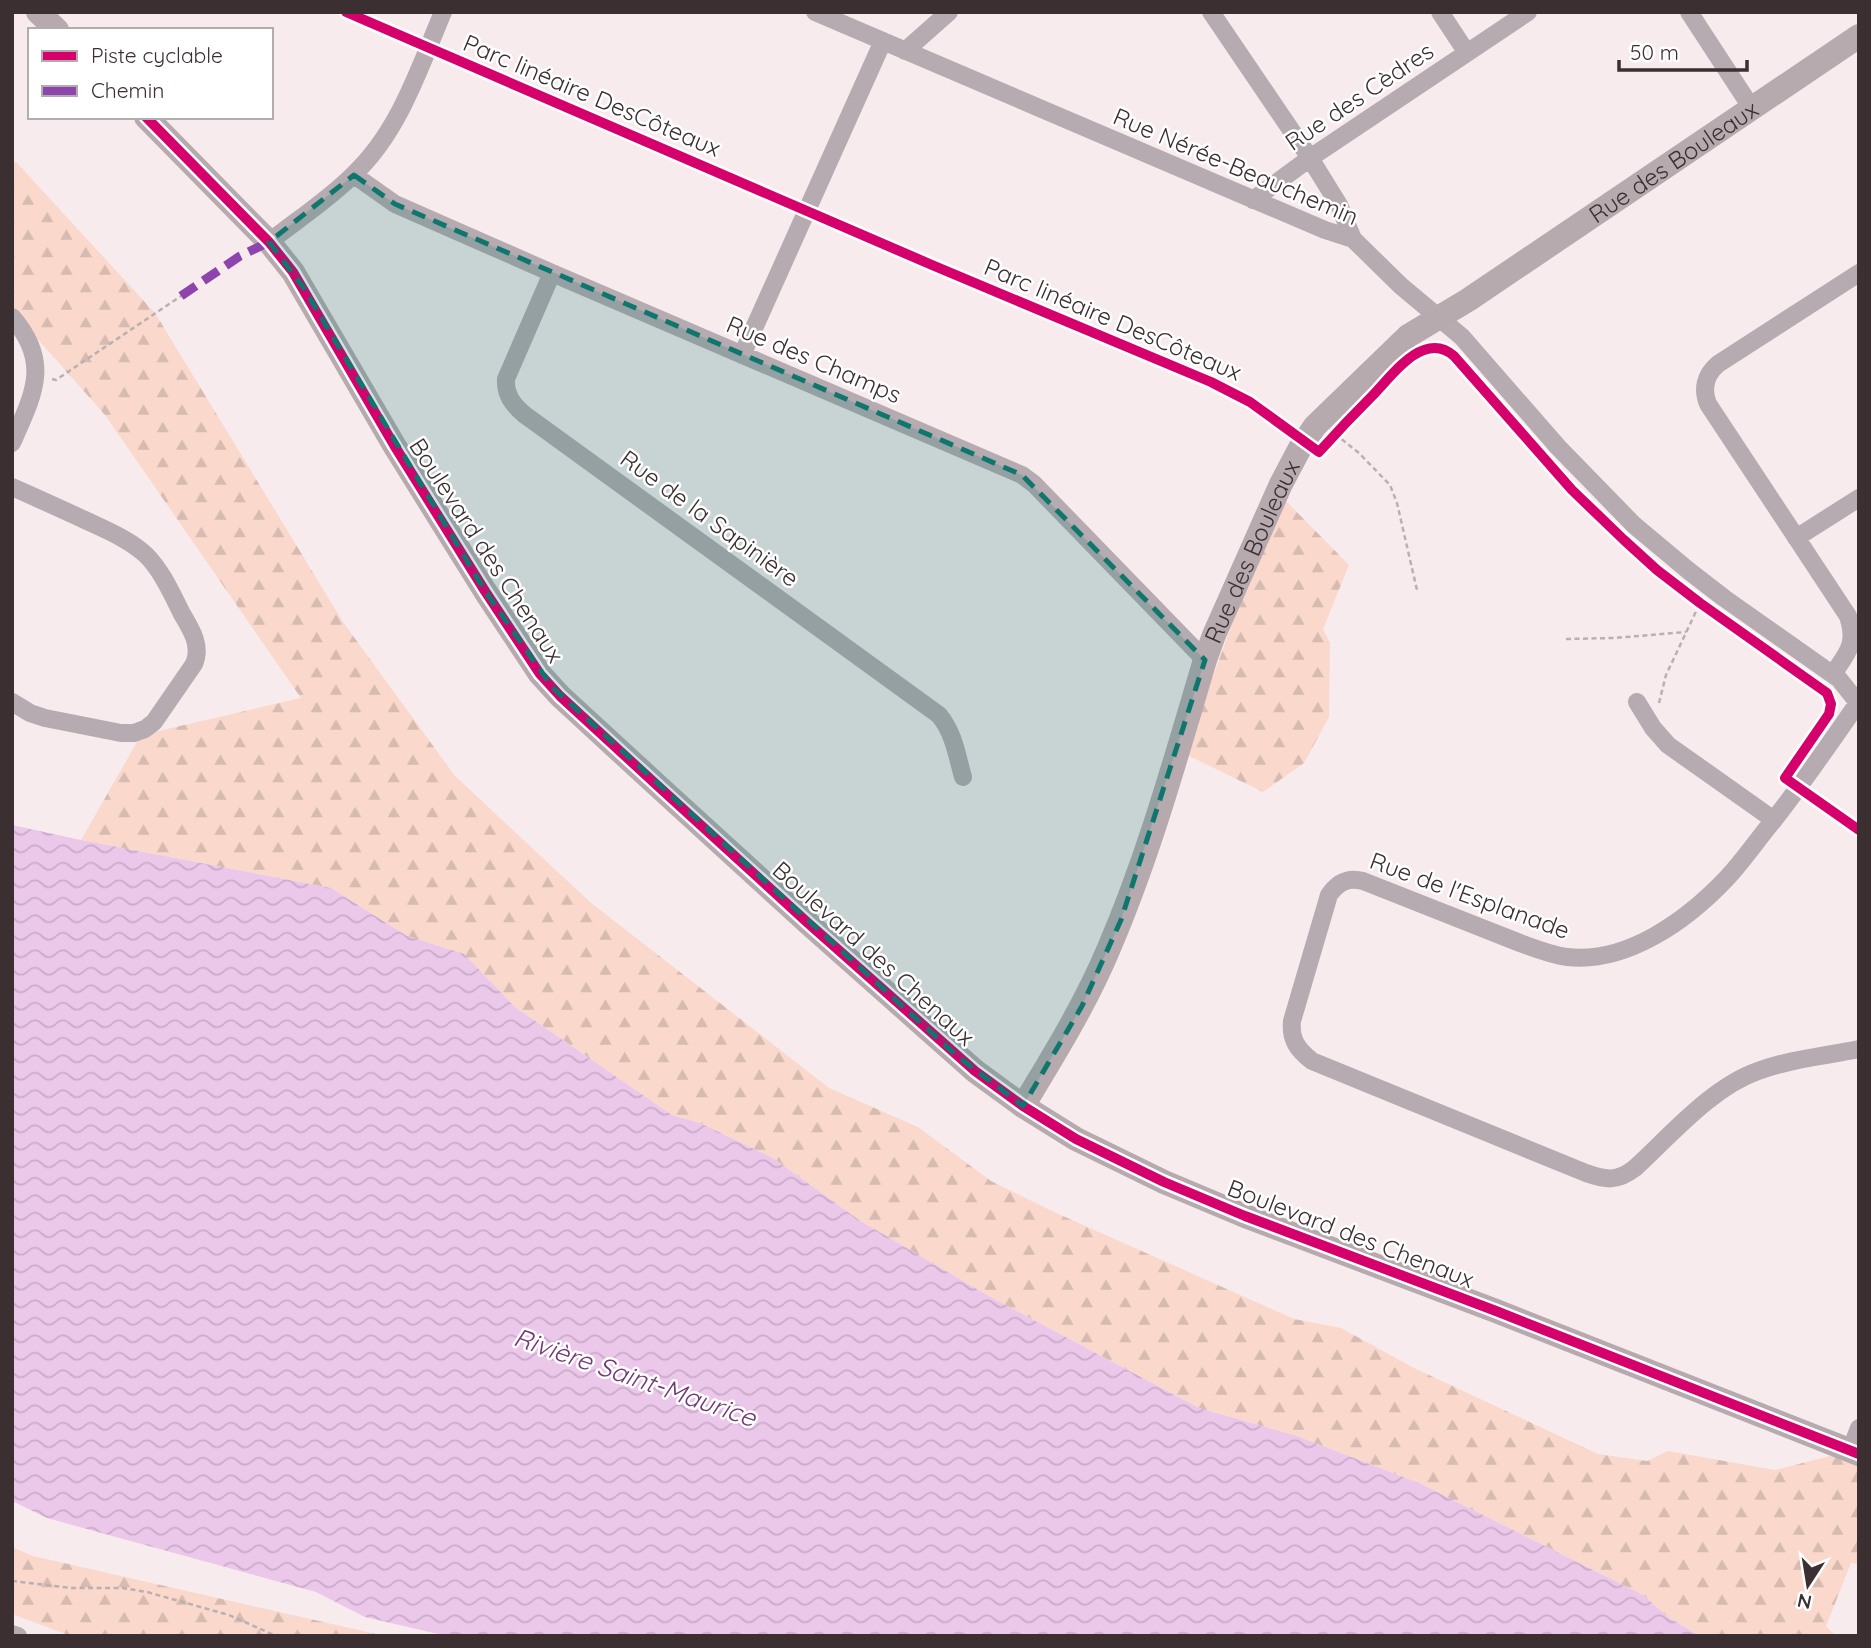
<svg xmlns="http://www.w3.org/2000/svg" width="1871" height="1648" viewBox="0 0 1871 1648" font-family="Quicksand,sans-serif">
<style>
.forest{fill:url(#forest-firs)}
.water{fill:url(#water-waves)}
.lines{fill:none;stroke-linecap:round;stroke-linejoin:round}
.path{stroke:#b9b0b3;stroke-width:2.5;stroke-dasharray:5 3.5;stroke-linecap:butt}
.street{stroke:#b6abb0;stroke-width:18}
.secondary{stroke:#b6aaaf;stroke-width:24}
.quiet{stroke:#8e44ad;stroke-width:9;stroke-dasharray:18 9;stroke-linecap:butt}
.cycleway-casing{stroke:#fff;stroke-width:15}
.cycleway{stroke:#d6006c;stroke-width:10}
.marked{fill:#0f766e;fill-opacity:0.2;stroke:#0f766e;stroke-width:5;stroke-dasharray:14 9;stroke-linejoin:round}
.labels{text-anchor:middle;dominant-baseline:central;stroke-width:5;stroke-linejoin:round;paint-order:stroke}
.street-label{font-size:24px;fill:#3c2f31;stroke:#fff}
.water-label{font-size:26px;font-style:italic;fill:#713976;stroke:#fff}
</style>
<defs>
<pattern id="forest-firs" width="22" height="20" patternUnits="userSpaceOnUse" patternTransform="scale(1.75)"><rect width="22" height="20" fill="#fad9cc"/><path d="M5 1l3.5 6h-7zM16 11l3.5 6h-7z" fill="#d7bbb0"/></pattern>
<pattern id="water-waves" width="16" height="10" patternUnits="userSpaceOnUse" patternTransform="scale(1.75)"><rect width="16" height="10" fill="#ebc7ea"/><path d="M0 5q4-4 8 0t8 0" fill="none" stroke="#caabc9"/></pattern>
</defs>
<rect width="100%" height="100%" fill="#f7ebee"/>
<path class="forest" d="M12,161L17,163L155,313L343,622L455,776L590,902L829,1088L918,1127L991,1181L1054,1212L1294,1319L1341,1328L1414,1368L1598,1454L1647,1461L1668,1451L1775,1470L1842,1453L1859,1459V1564L1851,1563L1826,1626L1836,1636H1700L1668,1617L1643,1595L1419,1483L1297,1436L1199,1408L987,1295L859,1220L773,1158L700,1123L672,1115L515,1007L464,954L407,936L331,888L81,840L141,735L301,698L105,415L12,310Z
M1282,497L1349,565L1323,629L1330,643L1329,717L1304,763L1263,792L1185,754L1257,555Z
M12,1547L33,1556L385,1636H71L12,1614Z"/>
<path class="water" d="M12,825L81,840L331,888L407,936L464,954L515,1007L672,1115L700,1123L773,1158L859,1220L987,1295L1199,1408L1297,1436L1419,1483L1643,1595L1668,1617L1700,1636H447L365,1617L316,1592L47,1518L12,1501Z"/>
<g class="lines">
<path class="path" d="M52,379L56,380L181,296
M1335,434L1359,453L1390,485L1397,503L1417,590
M1566,639L1614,638L1686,632
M1659,703L1666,675L1700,603
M12,1581L71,1588H123L147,1592L229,1615L276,1636"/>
<path class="street" d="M815,12L1325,230L1353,239L1401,286L1462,337L1558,447L1634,525L1689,571L1724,598L1839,679L1859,704
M1211,12L1310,158L1339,205L1353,239
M1440,12L1467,53
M1689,12L1751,107
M905,51L949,12
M354,175L395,204L552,273L1022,475L1034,484L1205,660
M1253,200L1310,158L1528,12
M269,242C297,220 328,200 353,175C399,132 419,69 443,12
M552,273L506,379C505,395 513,405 525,415L939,715C954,733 957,756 963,777
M12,317C52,363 33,395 12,443
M742,355L883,41
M12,487C37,498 61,509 85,520C106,530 129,539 146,555C162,571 172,594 182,614C191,629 202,646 194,664L154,722L145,729L134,733H121L45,718L30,713L12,702
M1796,538L1859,498
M1833,674C1848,652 1857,644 1848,616L1708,404C1702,389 1705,375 1718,364L1859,273
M1637,702L1653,728L1668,745L1774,820
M1858,703C1830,743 1803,783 1773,821C1757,840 1743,861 1726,879C1687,920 1627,964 1567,957C1551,955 1536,949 1520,943L1363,881C1348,877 1338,882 1329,895L1292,1021C1290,1040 1298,1050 1312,1061L1586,1173C1606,1180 1617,1182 1635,1168C1671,1135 1712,1087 1758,1071C1790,1059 1826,1056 1859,1049
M1850,1451L1859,1428
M12,1634L18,1636"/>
<g class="secondary">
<path d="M38,12L57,30"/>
<path d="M146,117L269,242L293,272L394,445L485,591L540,674L560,696L659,787L808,923L975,1071L1023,1106L1076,1139L1164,1182L1245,1216L1496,1311L1859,1454"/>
<path id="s1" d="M1023,1106C1054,1055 1086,1003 1109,948C1149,855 1176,757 1205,660L1214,635L1281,484L1300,448L1315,426L1408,336L1468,300L1859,36"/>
</g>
<path class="quiet" d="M181,296L240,256L269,242"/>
<g class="cycleway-casing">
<path id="cycleway" d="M346,12L932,265L1211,382L1250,402L1319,452C1337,432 1356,412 1375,393C1388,379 1406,356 1424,350C1435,346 1445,348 1454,356L1572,490L1624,540L1657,570L1700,603L1827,693L1831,704L1829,714L1785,778L1859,830
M146,117L269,242L293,272L394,445L485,591L540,674L560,696L659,787L808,923L975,1071L1023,1106L1076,1139L1164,1182L1245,1216L1496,1311L1859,1454"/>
</g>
<use href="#cycleway" class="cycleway"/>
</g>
<path class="marked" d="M354,175L395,204L1022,475L1205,660L1121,920L1082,1006L1023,1106L957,1056L552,687L485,591L303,287L269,242Z"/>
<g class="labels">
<g class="street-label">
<text transform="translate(592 95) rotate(23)">Parc linéaire DesCôteaux</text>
<text transform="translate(1359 96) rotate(-34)">Rue des Cèdres</text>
<text stroke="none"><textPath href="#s1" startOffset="1190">Rue des Bouleaux</textPath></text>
<text transform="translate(1236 166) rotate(23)">Rue Nérée-Beauchemin</text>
<text transform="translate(1113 319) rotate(23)">Parc linéaire DesCôteaux</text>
<text transform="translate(814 359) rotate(23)">Rue des Champs</text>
<text transform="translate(710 518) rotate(36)">Rue de la Sapinière</text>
<text transform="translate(487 550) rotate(57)">Boulevard des Chenaux</text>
<text stroke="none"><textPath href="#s1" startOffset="602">Rue des Bouleaux</textPath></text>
<text transform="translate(1470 895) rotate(20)">Rue de l'Esplanade</text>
<text transform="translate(874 953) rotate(42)">Boulevard des Chenaux</text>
<text transform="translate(1351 1233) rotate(21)">Boulevard des Chenaux</text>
</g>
<g class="water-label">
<text transform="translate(635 1377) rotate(19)">Rivière Saint-Maurice</text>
</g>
</g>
<rect width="1871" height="1648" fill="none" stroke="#3c2f31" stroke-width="28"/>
<rect x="28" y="28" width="245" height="91" fill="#ffffff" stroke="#b1acad" stroke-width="2"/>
<rect x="42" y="51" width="35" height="10" fill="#d6006c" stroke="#b1acad" stroke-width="2"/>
<text x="91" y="63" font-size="21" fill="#3c2f31">Piste cyclable</text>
<rect x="42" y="86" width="35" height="10" fill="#8e44ad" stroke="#b1acad" stroke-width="2"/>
<text x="91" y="98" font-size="21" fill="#3c2f31">Chemin</text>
<g transform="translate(1808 1585) rotate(192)" stroke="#ffffff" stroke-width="5" paint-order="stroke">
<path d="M0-5L12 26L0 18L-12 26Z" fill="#3c2f31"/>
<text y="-10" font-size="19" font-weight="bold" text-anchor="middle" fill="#3c2f31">N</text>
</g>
<path d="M1619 60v10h128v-10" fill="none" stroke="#3c2f31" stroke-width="3.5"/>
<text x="1630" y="60" font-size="21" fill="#3c2f31" stroke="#ffffff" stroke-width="5" paint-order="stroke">50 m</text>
</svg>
